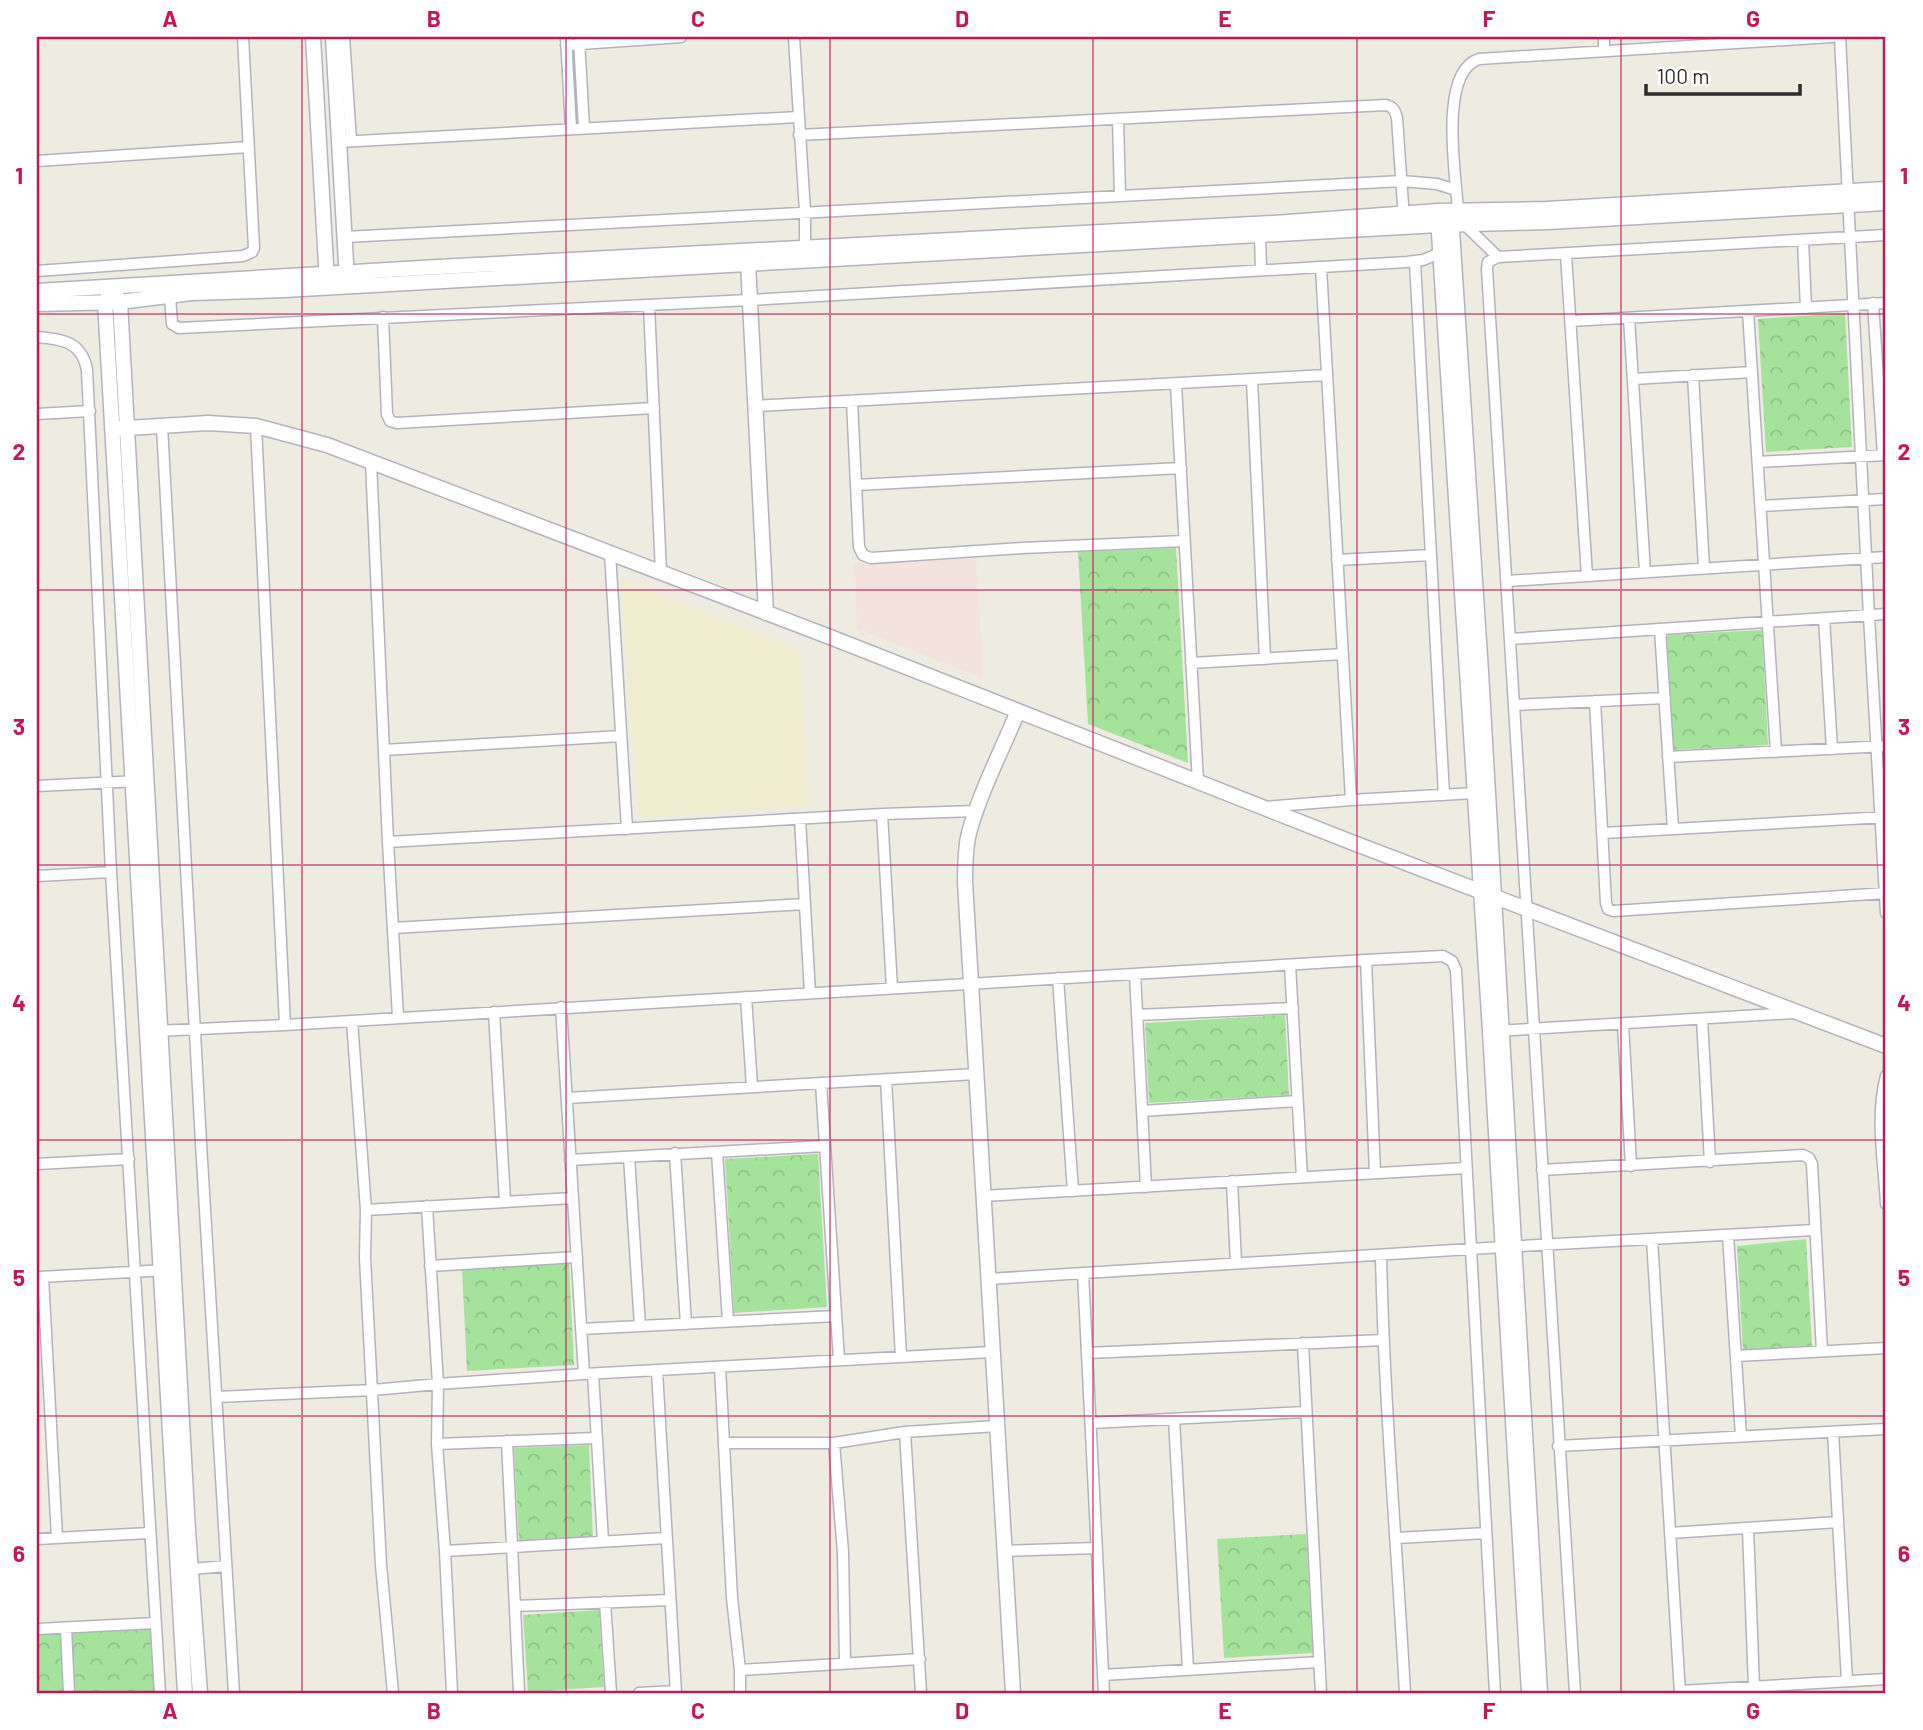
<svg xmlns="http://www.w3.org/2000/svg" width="1923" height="1730" viewBox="0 0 1923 1730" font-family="Barlow,sans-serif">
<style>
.education{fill:#efecd0}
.medical{fill:#f4e2de}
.park{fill:url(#park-crowns)}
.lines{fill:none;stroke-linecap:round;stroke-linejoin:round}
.minor-casing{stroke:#b3b3c0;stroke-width:13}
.tertiary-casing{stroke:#b3b3c0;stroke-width:17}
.minor{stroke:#fff;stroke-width:10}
.tertiary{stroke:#fff;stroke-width:14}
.grid{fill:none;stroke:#c2185b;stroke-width:2;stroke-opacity:0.55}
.neatline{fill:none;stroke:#c2185b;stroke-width:2.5}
.grid-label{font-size:23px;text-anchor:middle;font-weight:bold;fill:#c2185b}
</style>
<defs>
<pattern id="park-crowns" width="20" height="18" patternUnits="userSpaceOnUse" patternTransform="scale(1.75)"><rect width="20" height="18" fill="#a5e39d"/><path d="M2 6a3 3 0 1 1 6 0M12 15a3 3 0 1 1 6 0" fill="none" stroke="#8ec388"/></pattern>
</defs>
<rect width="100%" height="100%" fill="#eeebe0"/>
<path class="education" d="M621,579L800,650L810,806L639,817Z"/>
<path class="medical" d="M976,556L983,678L857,628L854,563Z"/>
<path class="park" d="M1845,313L1852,447L1766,452L1758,319Z
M1176,548L1188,763L1088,724L1078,552Z
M1762,630L1768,745L1673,750L1667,635Z
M1285,1015L1289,1095L1149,1103L1145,1023Z
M818,1154L827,1307L734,1313L725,1159Z
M1806,1239L1812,1346L1743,1350L1737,1246Z
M569,1263L574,1365L467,1371L462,1269Z
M589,1445L593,1538L519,1541L514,1448Z
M1306,1534L1313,1653L1224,1658L1217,1539Z
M599,1610L604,1687L528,1692L523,1615Z
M155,1623L160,1693H37V1629Z"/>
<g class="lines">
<g class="minor-casing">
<path id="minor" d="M344,37L351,141
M566,37L571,129
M794,37L805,212V254
M1604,37V51
M1840,37L1869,616L1886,913
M579,40L584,128
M566,45L681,37
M1118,119L1120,196
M799,135L1386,105C1394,107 1395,111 1397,118L1404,219
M339,142L798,117
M37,161L249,147
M1458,210C1456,176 1438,72 1479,59L1832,37
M1464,224L1498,257
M1260,235L1261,270
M345,237L1402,181L1437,184L1456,190
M1803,240L1806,308
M1566,255L1587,576
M1415,262L1444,795
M1321,267L1351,800
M37,271L243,256L252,252L254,248L243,37
M170,296L172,324L179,328L750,300L1407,262L1423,260L1440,253
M1873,303L1883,455
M649,305L661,573
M1748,311L1776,752
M383,317L387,414L390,421L397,423L654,408
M1629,318L1645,572
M1571,321L1886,303
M37,337C63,339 82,342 87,370L111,872L160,1693
M1693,375L1704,568
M1633,379L1752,372
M1252,380L1265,659
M1176,385L1198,782
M852,401L859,547L863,555L871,558L1022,548L1184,541
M755,406L1327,375
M37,414L90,411
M162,426L201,1143L234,1693
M256,426L285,1025
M371,462L388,842L398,1017
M1758,462L1886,455
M856,485L1181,468
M1761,506L1886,499
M610,553L627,829
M1337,560L1431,555
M1507,581L1886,557
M1824,618L1832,749
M1660,629L1673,829
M1511,639L1886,614
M1191,663L1343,654
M1595,701L1606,903L1608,909L1614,911L1886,893
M1515,705L1665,698
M384,750L621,736
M1668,757L1886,746
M37,786L139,781
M1265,807L1351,800L1475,793
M882,814L892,988
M800,819L810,993
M1603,833L1886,817
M388,842L882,814L977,811
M37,876L111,872
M393,928L805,904
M1366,960L1375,1173
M1290,965L1302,1177
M1135,974L1146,1187
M1058,978L1073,1191
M746,997L752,1087
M561,1007L584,1374
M494,1012L505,1201
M1137,1015L1293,1008
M1702,1019L1710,1162
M352,1021L366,1210L365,1258L381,1565L393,1693
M1623,1024L1631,1166
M156,1031L285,1025L1366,960L1443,956L1452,961L1456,970L1495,1693
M1496,1031L1794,1013
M1886,1076C1875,1117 1884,1163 1886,1204
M886,1079L901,1357
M821,1083L839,1360
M567,1098L976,1074
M1142,1111L1297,1101
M717,1152L728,1321
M675,1153L686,1324
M629,1157L640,1326
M570,1160L825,1146
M37,1164L129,1159
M1542,1170L1803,1155L1809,1158L1812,1164L1822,1351
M1232,1181L1236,1263
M983,1196L1466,1168
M427,1206L438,1384L437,1444L445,1551L452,1693
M366,1210L573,1198
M1728,1235L1741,1436
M1652,1239L1680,1693
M1381,1255C1384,1401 1397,1547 1405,1693
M430,1266L577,1257
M1083,1273L1104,1693
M40,1277L167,1270
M43,1277L57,1538
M988,1279L1503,1247L1815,1230
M581,1329L836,1316
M1303,1343L1321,1693
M1087,1353L1383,1340
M1736,1356L1886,1348
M720,1367L732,1598L740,1670V1693
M657,1371L676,1693
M593,1374L603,1541
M217,1397L373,1390L438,1384L584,1374L992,1352
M1174,1419L1188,1669
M1091,1423L1306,1412
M905,1432L921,1693
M1833,1432L1847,1681
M507,1441L519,1693
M724,1443H834L905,1432L996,1426
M834,1443L843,1552L845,1662
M437,1444L596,1438
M1558,1446L1886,1429
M1748,1528L1754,1687
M1670,1533L1838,1522
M1397,1538L1486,1533
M37,1539L149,1533
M445,1551L666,1538
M1004,1551L1097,1548
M192,1569L226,1566
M605,1602L611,1693
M515,1606L670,1600
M66,1628L69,1693
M37,1629L155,1623
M740,1670L920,1659
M1103,1675L1319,1662
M1680,1691L1886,1679
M639,1693L676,1691
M1575,1693L1487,269L1488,262L1498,257L1886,235"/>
</g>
<g class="tertiary-casing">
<path id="tertiary" d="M313,37L327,282
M333,37L347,280
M1451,215L1481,672L1540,1693
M1438,217L1490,1031L1529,1693
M748,263L766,613
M37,291L438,267L1274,223L1438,211L1547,209L1886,189
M109,295L105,302L185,1693
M116,295L120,302L188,1531L200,1693
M37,304L120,302L191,293L284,290L1438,225L1548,222L1886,203
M112,429L208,423L256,426L327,445L830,637L1351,842L1886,1046
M1013,1693L965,882C965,866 965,849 969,833C980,792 1002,750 1018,711"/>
</g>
<use href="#minor" class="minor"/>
<use href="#tertiary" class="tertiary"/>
</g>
<path class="grid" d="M302,37V1693M566,37V1693M830,37V1693M1093,37V1693M1357,37V1693M1621,37V1693M37,314H1886M37,590H1886M37,865H1886M37,1140H1886M37,1416H1886"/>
<rect width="1923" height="1730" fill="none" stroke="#ffffff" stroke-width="77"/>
<path d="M1646 84v10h154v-10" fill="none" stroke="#2d2d2d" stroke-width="3.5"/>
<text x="1657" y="84" font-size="21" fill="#2d2d2d" stroke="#ffffff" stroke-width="5" paint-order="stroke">100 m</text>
<rect x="38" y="38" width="1846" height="1654" class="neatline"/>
<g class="grid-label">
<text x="170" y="27">A</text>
<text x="434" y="27">B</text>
<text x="698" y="27">C</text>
<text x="962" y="27">D</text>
<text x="1225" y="27">E</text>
<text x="1489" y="27">F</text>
<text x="1753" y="27">G</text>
<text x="19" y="184">1</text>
<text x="1904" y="184">1</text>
<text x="19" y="460">2</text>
<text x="1904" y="460">2</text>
<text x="19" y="735">3</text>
<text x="1904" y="735">3</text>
<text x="19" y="1011">4</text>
<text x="1904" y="1011">4</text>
<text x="19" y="1286">5</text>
<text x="1904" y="1286">5</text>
<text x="19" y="1562">6</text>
<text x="1904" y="1562">6</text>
<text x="170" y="1719">A</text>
<text x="434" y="1719">B</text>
<text x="698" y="1719">C</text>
<text x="962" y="1719">D</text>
<text x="1225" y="1719">E</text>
<text x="1489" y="1719">F</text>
<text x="1753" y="1719">G</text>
</g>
</svg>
